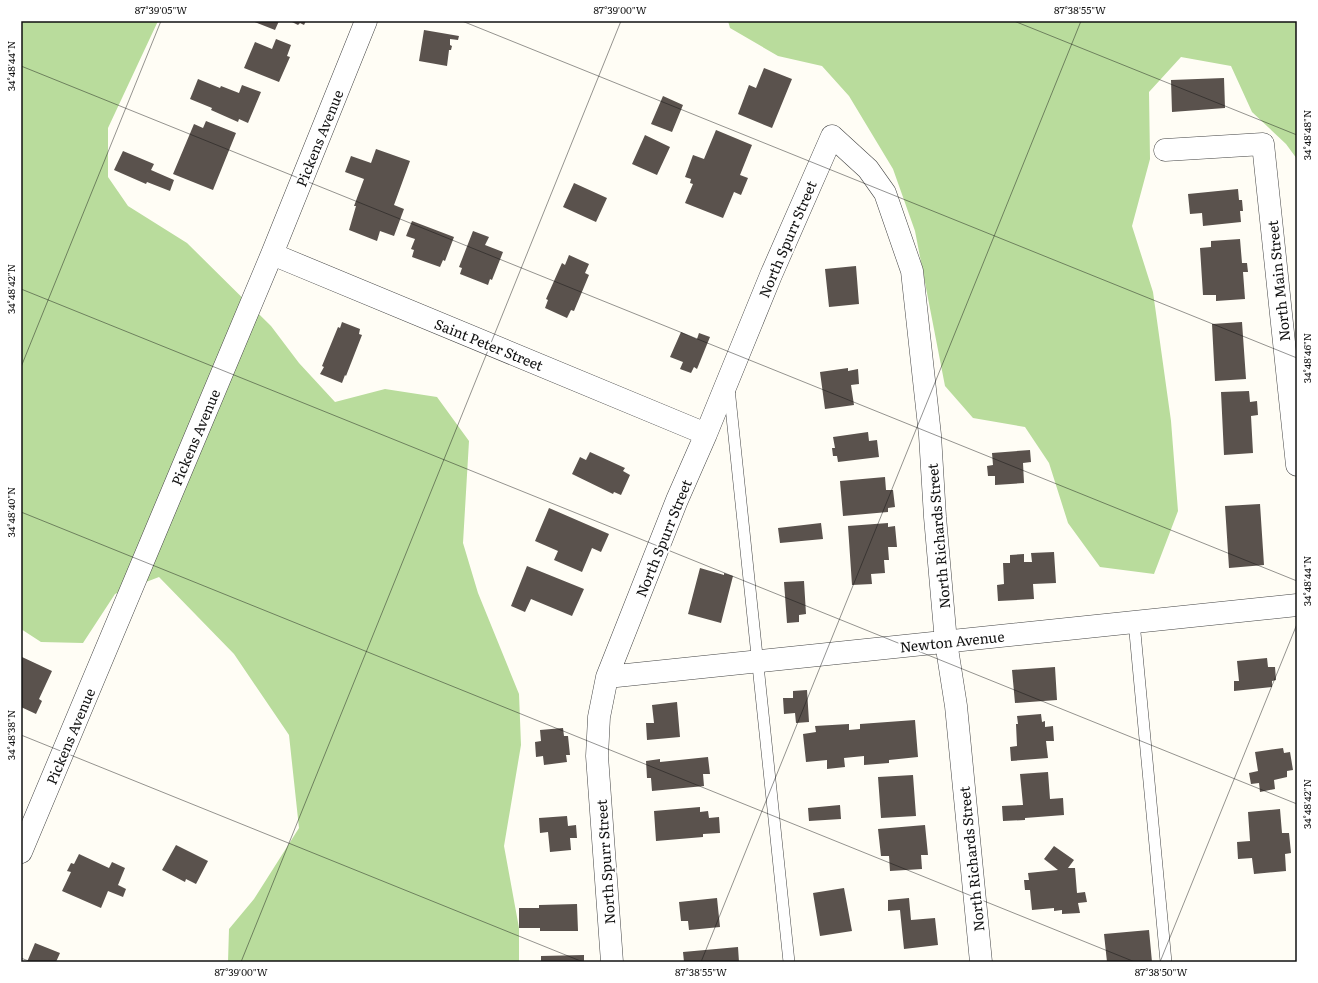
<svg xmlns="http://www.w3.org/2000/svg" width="1318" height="983" viewBox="0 0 1318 983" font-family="Literata,serif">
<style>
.forest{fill:#b9dc9c}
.building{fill:#5a524d}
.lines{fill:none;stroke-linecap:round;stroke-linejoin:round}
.service-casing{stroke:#444;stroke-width:12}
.minor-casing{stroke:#444;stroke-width:23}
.service{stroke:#fff;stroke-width:11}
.minor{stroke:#fff;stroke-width:22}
.ticks{fill:none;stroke:#111;stroke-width:1;stroke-opacity:0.45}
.labels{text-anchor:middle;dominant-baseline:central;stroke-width:4;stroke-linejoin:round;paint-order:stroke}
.street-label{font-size:14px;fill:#111;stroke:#fff}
.neatline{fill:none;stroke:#111;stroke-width:1.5}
.ticks-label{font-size:10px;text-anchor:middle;fill:#111}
</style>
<rect width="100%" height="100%" fill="#fffdf5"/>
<path class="forest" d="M21,21H158L108,128V177L128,206L187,243L271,326L299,363L335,402L385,389L437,397L469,441L463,543L478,593L519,694L521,745L504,846L519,928V962H314L311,961L308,962H228L229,929L254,899L299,828L289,735L234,654L159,577L115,594L83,643L41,642L21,629Z
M728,21H1297V159L1286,144L1252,112L1231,66L1181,57L1149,92L1150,159L1132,226L1153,292L1171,421L1178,511L1154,574L1100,567L1068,523L1049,463L1025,427L973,418L945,386L915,231L893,169L849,96L822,66L778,56L730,28Z"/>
<path class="building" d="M252,21H279L275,30Z
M290,21H306L304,25L300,23L298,25Z
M424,30L459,36L458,40L450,39V45L452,46L451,50H449L447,66L419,61Z
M276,39L291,45L287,56L290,57L279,82L244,68L255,42L272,49Z
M764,68L792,79L772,128L738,114L749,85L756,88Z
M1224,78L1225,108L1172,112L1171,80Z
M198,79L220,88L221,86L239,93L242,85L261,92L248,123L239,119L238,122L211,110L212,108L190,99Z
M663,96L683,105L672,132L651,124Z
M206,121L236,133L213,190L173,174L194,124L203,128Z
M716,130L752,145L740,175L748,178L741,195L734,192L723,218L685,203L693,184L690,183L691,179L685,177L693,155L704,159Z
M645,135L670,147L657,175L632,164Z
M376,149L410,161L394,205L404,209L394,236L380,231L377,241L349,230L356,206H354L364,179L345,172L351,156L371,163Z
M123,151L154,164L151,170L174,180L170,191L147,182L146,184L114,170Z
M574,183L607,198L596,222L563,207Z
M1238,189L1239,200H1242L1243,211H1240L1241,222L1203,226L1202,213L1190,214L1188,194Z
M412,221L454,237L445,261L443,260L440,267L412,257L414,250L411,249L415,239L406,236Z
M473,231L489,237L485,245L503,252L492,280L490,279L488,285L460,274L462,268L459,267Z
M1240,239L1242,263H1247L1248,272H1243L1245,299L1216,301V295H1203L1200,248L1211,247V241Z
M569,255L589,264L585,273L589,275L574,311L571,310L567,318L545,308L548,300L546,299L562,263L565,265Z
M856,266L859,304L829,307L825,269Z
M342,322L360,329L359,334L362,335L346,376L345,375L342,383L320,374L324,367L322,366L338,327L340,328Z
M1242,322L1246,379L1215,381L1212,324Z
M681,332L697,339L699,333L710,337L697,369L694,367L691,373L680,369L683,362L670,357Z
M848,368V371L858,369L859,384L851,385L854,405L825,409L820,372Z
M1249,391L1250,402L1257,401L1258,415L1251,416L1253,453L1224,455L1221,392Z
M868,432L869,441L877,440L879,457L838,462L837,456H833L832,448H835L833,437Z
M1030,450L1031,462L1023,463L1024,483L995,485V476H988L987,466L993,465L992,453Z
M590,452L625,468L623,471L630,475L621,495L614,492L613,494L572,474L580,457L586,460Z
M885,477L886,490H893L895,507L888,508V512L843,516L840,481Z
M1260,504L1264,565L1229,568L1225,506Z
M549,508L609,534L601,552L592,548L582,572L554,560L558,551L535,541Z
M821,523L823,539L780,543L778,528Z
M888,523V527L895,526L897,547H888L889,560H884L885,573L871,574L872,584L852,585L848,526Z
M1054,552L1056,583L1033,584L1034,599L998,601L997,585L1004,584L1003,563H1010V555L1024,554V562H1032L1031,553Z
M527,566L584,589L572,616L531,599L525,612L511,606Z
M700,568L724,575V573L733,576L721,623L688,614Z
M804,581L806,614L799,615V622L787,623L784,582Z
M22,657L52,671L39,699L42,701L36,714L21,707V660Z
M1267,658L1268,667H1275L1276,680L1272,681V687L1234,691V681H1239L1237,661Z
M1055,667L1057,700L1015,703L1012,670Z
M807,690L809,722L796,723L795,713L784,714L783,698H793V691Z
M677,702L680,737L647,740L646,723H654L652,705Z
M1041,714L1042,722L1045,721V727L1053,726L1054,741H1046L1048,758L1011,761L1010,747L1017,746L1016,724H1018L1017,716Z
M915,720L918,757L889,760V763L864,765V756L844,758L845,767L827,769V760L806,762L803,734L816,732L815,726L849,724V730L860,729V724Z
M563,728L564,736H568L570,755H566L567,762L544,765L543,756L536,757L535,742L541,741L540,730Z
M1283,748L1284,753L1290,752L1293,770L1287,771V777L1274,780L1275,789L1260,792L1259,783L1251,784L1249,773L1258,771L1255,752Z
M708,757L710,774H703L704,786L652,791L651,778H647L646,761L660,759V762Z
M1048,772L1050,799L1063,798L1064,815L1025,818V820L1003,821L1002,806L1023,805L1020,774Z
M913,775L916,816L881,818L878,777Z
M840,805L841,819L809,821L808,808Z
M700,807V812L708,811L709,818L719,817L720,833L703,834V837L656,841L654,811Z
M1280,809L1282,833H1289L1291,853L1285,854L1286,871L1254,874L1252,858L1238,859L1237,842L1250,841L1248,812Z
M567,816L568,826L576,825L577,838H570L571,850L550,852L548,832L540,833L539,818Z
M925,825L928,855H921L922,869L890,871L889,856H881L878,829Z
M176,845L208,861L196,884L186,879L185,882L162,870Z
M1054,846L1074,860L1068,868H1075L1077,893L1085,892L1087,902L1078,903L1080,913L1062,914V910L1054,911V908L1032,910L1030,890H1025L1024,880H1029L1028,873L1058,870L1044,859Z
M79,854L109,868L112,862L125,868L118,885L126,889L123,897L108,891L101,908L62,891L71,872L67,871L71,863L74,864Z
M844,888L852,931L820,936L813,893Z
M717,898L720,927L689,930L688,921H681L679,902Z
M909,898L911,920L935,918L938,945L904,949L900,910L888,911V900Z
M577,904L578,931H540V928H519V908H539V905Z
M1149,930L1152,962H1107L1104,934Z
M35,943L60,953L56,962H27Z
M738,947L739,962H684L683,952Z
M584,955V962H541V956Z"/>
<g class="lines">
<g class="service-casing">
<path id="service" d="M729,388L789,962
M1134,622L1166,962"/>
</g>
<g class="minor-casing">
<path id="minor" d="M1165,150L1263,144L1297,465
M272,254L706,434
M607,677L1297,605
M21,852L272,254L366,21
M612,962L597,756L599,717L607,677L677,500L706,434L771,275L832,136L868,169L885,193L912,271L930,435L935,517L946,642L956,706L981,962"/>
</g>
<use href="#service" class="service"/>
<use href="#minor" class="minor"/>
</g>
<path class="ticks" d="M462,21L1297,358M1014,21L1297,135M21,66L1297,581M21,289L1297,804M21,367L161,21M21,512L1135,962M21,735L583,962M21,958L31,962M241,962L621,21M701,962L1081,21M1160,962L1297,624"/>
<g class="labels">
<g class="street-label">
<text transform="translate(319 138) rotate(-68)">Pickens Avenue</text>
<text transform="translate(787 239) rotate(-67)">North Spurr Street</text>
<text transform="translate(1278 281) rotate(-96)">North Main Street</text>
<text transform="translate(489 344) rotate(22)">Saint Peter Street</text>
<text transform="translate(195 437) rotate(-67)">Pickens Avenue</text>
<text transform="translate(938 536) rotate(-95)">North Richards Street</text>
<text transform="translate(663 538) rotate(-68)">North Spurr Street</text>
<text transform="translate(952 641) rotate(-6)">Newton Avenue</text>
<text transform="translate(70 736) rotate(-67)">Pickens Avenue</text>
<text transform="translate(971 859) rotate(-96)">North Richards Street</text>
<text transform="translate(605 862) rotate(-94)">North Spurr Street</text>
</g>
</g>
<rect width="1318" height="983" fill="none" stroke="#ffffff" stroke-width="44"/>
<rect x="22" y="22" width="1274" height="939" class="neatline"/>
<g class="ticks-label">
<text x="161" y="14">87°39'05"W</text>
<text x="620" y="14">87°39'00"W</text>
<text x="1080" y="14">87°38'55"W</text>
<text transform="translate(11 66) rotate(-90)" y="4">34°48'44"N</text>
<text transform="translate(1307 135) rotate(-90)" y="4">34°48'48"N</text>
<text transform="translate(11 289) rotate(-90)" y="4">34°48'42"N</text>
<text transform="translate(1307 358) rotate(-90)" y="4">34°48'46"N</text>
<text transform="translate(11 512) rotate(-90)" y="4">34°48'40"N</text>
<text transform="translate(1307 581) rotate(-90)" y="4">34°48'44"N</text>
<text transform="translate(11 735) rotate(-90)" y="4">34°48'38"N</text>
<text transform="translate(1307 804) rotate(-90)" y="4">34°48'42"N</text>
<text x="241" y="976">87°39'00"W</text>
<text x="701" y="976">87°38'55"W</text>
<text x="1161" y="976">87°38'50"W</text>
</g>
</svg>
